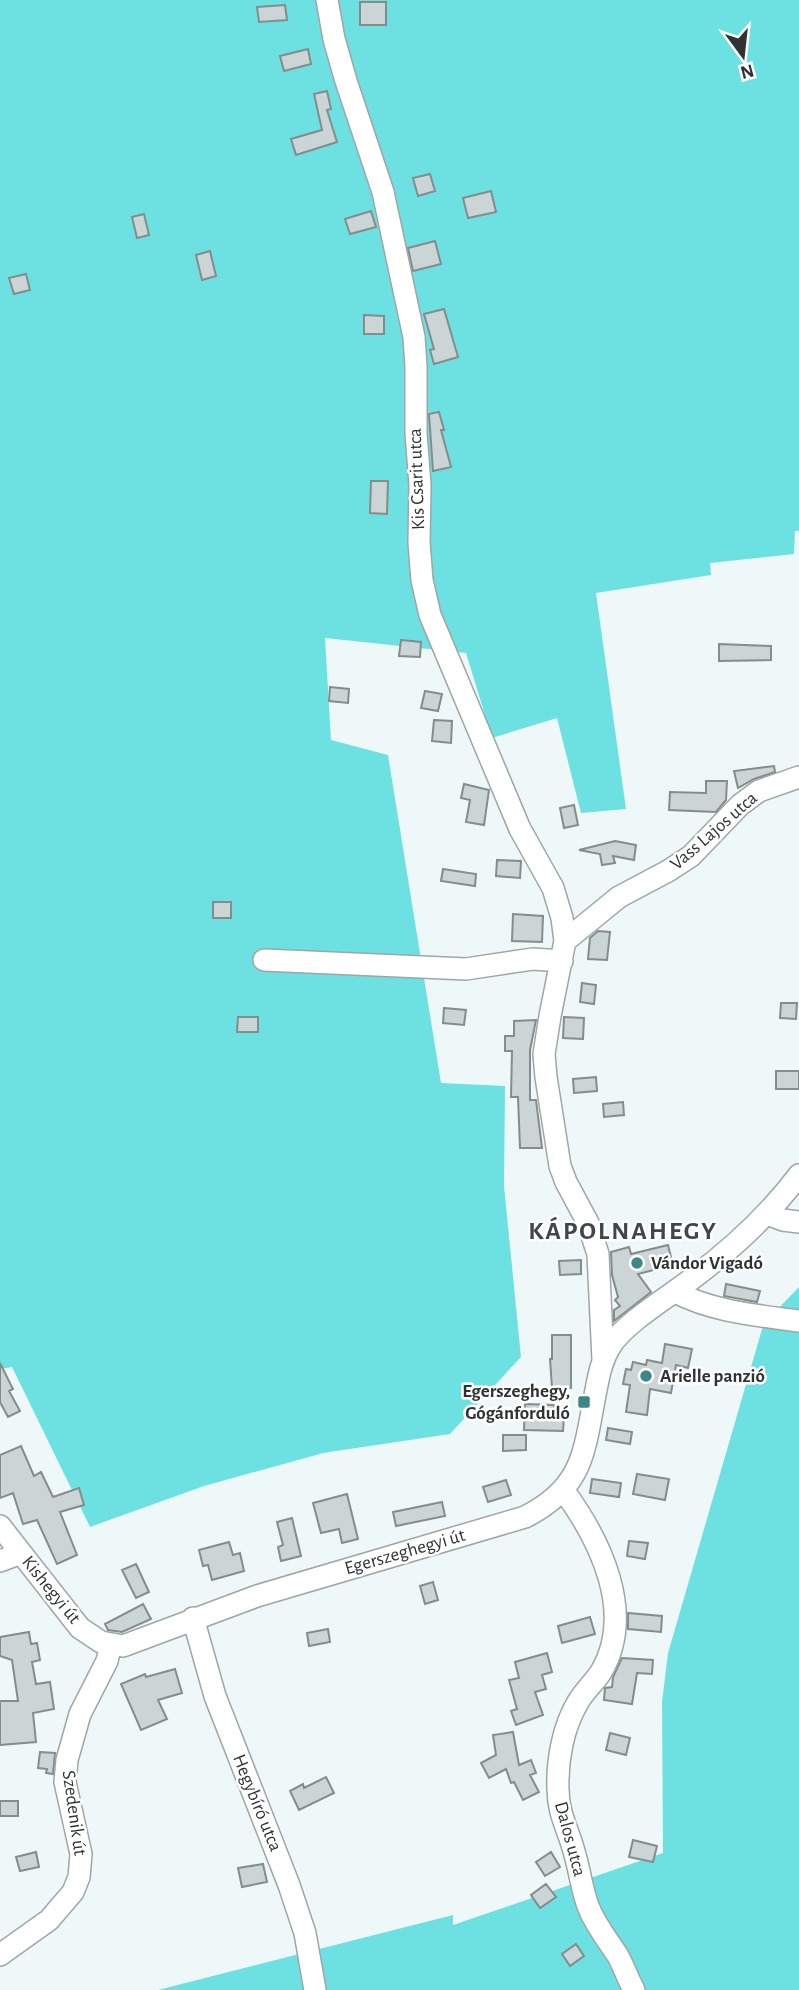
<svg xmlns="http://www.w3.org/2000/svg" width="799" height="1990" viewBox="0 0 799 1990" font-family="'Alegreya Sans',sans-serif">
<style>
.green{fill:#6de1e1}
.building{fill:#ccd5d5;stroke:#848c8c;stroke-width:2}
.lines{fill:none;stroke-linecap:round;stroke-linejoin:round}
.minor-casing{stroke:#9ea6a6;stroke-width:24}
.minor{stroke:#fff;stroke-width:21}
.poi-dot{fill:#3e8787;stroke:#fff;stroke-width:2.5}
.labels{text-anchor:middle;dominant-baseline:central;stroke-width:5;stroke-linejoin:round;paint-order:stroke}
.street-label{font-size:19px;fill:#2f3333;stroke:#fff}
.poi-label{font-size:19px;font-weight:bold;fill:#2f3333;stroke:#fff;text-anchor:start}
.district-label{font-size:26px;font-weight:bold;letter-spacing:2px;fill:#404747;stroke:#fff}
</style>
<rect width="100%" height="100%" fill="#eff8f8"/>
<path class="green" d="M0,0H799V531H795L794,554L710,563L711,575L596,593L626,809L581,813L557,718L492,738L466,653L325,638L331,740L388,755L441,1083L505,1086L504,1186L521,1357L450,1434L323,1453L204,1486L90,1527L12,1367L0,1369Z
M799,1287V1990H158L453,1915V1925L663,1853L662,1702L668,1653L767,1312L774,1313Z"/>
<path class="building" d="M360,2H386V25H360Z
M285,5L287,20L259,22L257,7Z
M308,49L311,64L284,71L280,56Z
M327,91L331,109L327,110L337,142L296,155L291,139L322,130L314,94Z
M430,174L435,191L418,196L413,178Z
M491,191L496,212L468,218L463,198Z
M371,211L376,227L350,234L345,219Z
M144,214L149,235L137,238L132,217Z
M435,241L441,264L413,271L408,248Z
M210,251L216,276L202,280L196,255Z
M26,274L30,290L14,294L9,278Z
M444,309L458,357L434,364L430,350L434,349L424,314Z
M364,315L384,316V334H364Z
M439,412L444,430H441L451,467L433,471L429,414Z
M371,481H388L387,514L370,513Z
M401,640L421,642L420,657L399,656Z
M719,644L771,646V660L719,661Z
M330,687L349,689L348,703L329,701Z
M425,691L442,694L438,711L421,708Z
M434,720L452,721L451,743L432,741Z
M774,766L775,772L754,779L738,788L734,771Z
M706,781H727L726,800L716,812L669,810L670,792L706,793Z
M464,784L489,790L484,825L466,822L470,800L461,798Z
M574,805L578,825L564,828L560,808Z
M615,841L636,845L634,860L613,856L615,863L602,865L600,854L579,850Z
M497,860L521,861L520,878L496,876Z
M443,869L476,874L475,886L441,881Z
M213,902H231V918H213Z
M513,914L543,916L542,942L512,941Z
M598,931L610,932L607,960L588,959L590,938Z
M582,983L596,985L594,1004L580,1002Z
M781,1003H797L796,1019L780,1018Z
M444,1008L466,1010L464,1025L443,1023Z
M238,1017H258V1032H237Z
M564,1017L584,1018L583,1039L563,1038Z
M536,1020L530,1050V1100H536L542,1148H520L518,1097H511L512,1051H505V1036H514V1021Z
M776,1071H799V1089H776Z
M596,1077L597,1091L574,1093L573,1079Z
M623,1102L624,1115L604,1117L603,1104Z
M668,1245L673,1265L638,1274L651,1292L614,1321V1310L620,1306L615,1300L618,1297L612,1275L611,1252L629,1247L631,1254Z
M581,1260V1274L560,1275L559,1261Z
M726,1284L760,1291L757,1302L724,1296Z
M552,1335H571V1388H552L550,1359H552Z
M665,1344L692,1349L688,1368L676,1365L671,1393L650,1389L647,1415L626,1412L630,1385L623,1384L626,1369L631,1370L633,1362L646,1365L647,1360L662,1363Z
M0,1363L13,1389L9,1391L20,1411L8,1417L0,1402Z
M525,1404L554,1405V1417L564,1418L563,1431L524,1430Z
M608,1428L632,1432L630,1444L606,1440Z
M503,1435H526V1450L503,1451Z
M21,1446L34,1476L41,1472L53,1497L79,1488L84,1505L60,1512L77,1555L57,1564L37,1520L23,1524L13,1493L0,1498V1455Z
M637,1474L669,1479L665,1500L633,1494Z
M592,1479L621,1483L619,1497L590,1493Z
M506,1480L511,1495L488,1502L483,1487Z
M347,1494L358,1539L342,1543L339,1529L321,1533L313,1503Z
M442,1502L445,1516L396,1526L393,1512Z
M292,1518L301,1556L281,1561L278,1547L283,1545L277,1522Z
M629,1541L648,1543L645,1559L627,1556Z
M229,1542L233,1555L240,1553L244,1571L212,1580L208,1565L203,1566L199,1550Z
M136,1564L149,1592L136,1598L122,1570Z
M433,1582L438,1600L425,1604L420,1586Z
M143,1604L151,1619L122,1632L108,1630L105,1624Z
M628,1613L662,1616L661,1632L628,1629Z
M590,1617L595,1634L562,1643L558,1626Z
M328,1629L330,1642L309,1646L307,1633Z
M29,1632L31,1644L37,1643L40,1660L32,1662L36,1684L50,1682L54,1709L33,1713L36,1742L0,1745V1701H18L12,1660L0,1656V1637Z
M547,1653L552,1672L542,1675L546,1689L535,1692L543,1715L516,1725L511,1711L517,1709L509,1680L519,1678L515,1662Z
M622,1658L653,1660L652,1674L637,1673L632,1704L604,1700L605,1688L612,1687L613,1677Z
M175,1669L182,1693L158,1700L167,1719L141,1730L121,1684L145,1674L146,1677Z
M513,1732L519,1765L531,1760L536,1773L530,1775L539,1792L523,1800L514,1782L511,1783L506,1769L489,1778L481,1763L496,1755L493,1735Z
M610,1733L630,1738L626,1755L606,1750Z
M40,1752L55,1753L53,1774L46,1773L47,1769L38,1768Z
M326,1777L334,1793L299,1810L290,1791L303,1784L304,1788Z
M0,1801H18V1816H0Z
M633,1840L657,1846L653,1862L629,1857Z
M36,1852L39,1867L20,1871L16,1857Z
M551,1852L560,1867L545,1876L536,1862Z
M263,1864L267,1882L242,1887L238,1868Z
M546,1884L556,1897L540,1908L531,1895Z
M576,1944L584,1956L570,1966L562,1954Z"/>
<g class="lines">
<g class="minor-casing">
<path id="minor" d="M327,0L334,39L346,81L383,192L414,337L416,366V433L420,485L419,543L422,580L430,615L520,829L553,888L562,918L565,941L550,1016L544,1054L546,1077L560,1166L566,1182L588,1223L598,1254L603,1360
M565,941L619,897L668,871L691,856L740,805L759,791L799,777
M264,960L466,969L533,959L562,961
M767,1214L783,1220L799,1222
M675,1292C714,1312 756,1315 799,1321
M564,1491C600,1540 636,1613 601,1672C594,1683 584,1691 578,1702C563,1727 557,1760 558,1789C558,1815 569,1830 575,1855C580,1872 582,1890 588,1906C595,1925 608,1940 618,1956C624,1967 628,1979 634,1990
M0,1526L80,1628L101,1642L123,1646L257,1596L525,1517C585,1487 584,1450 596,1390C599,1374 602,1359 611,1345C626,1322 670,1296 693,1278C733,1248 769,1215 799,1175
M0,1561L21,1553
M193,1618L215,1696L289,1885L305,1933L315,1990
M0,1955L49,1920L73,1892L79,1877L81,1854L65,1782L67,1760L80,1714L107,1661L111,1644"/>
</g>
<use href="#minor" class="minor"/>
</g>
<g class="poi-dot">
<circle cx="637" cy="1263" r="7"/>
<circle cx="646" cy="1376" r="7"/>
<rect x="577" y="1395" width="14" height="14" rx="3.5"/>
</g>
<g class="labels">
<g class="street-label">
<text transform="translate(417 479) rotate(-92)">Kis Csarit utca</text>
<text transform="translate(714 831) rotate(-41)">Vass Lajos utca</text>
<text transform="translate(405 1552) rotate(-16)">Egerszeghegyi út</text>
<text transform="translate(51 1590) rotate(51)">Kishegyi út</text>
<text transform="translate(257 1803) rotate(68)">Hegybíró utca</text>
<text transform="translate(74 1813) rotate(82)">Szedenik út</text>
<text transform="translate(570 1839) rotate(75)">Dalos utca</text>
</g>
<g class="poi-label">
<text x="651" y="1263">Vándor Vigadó</text>
<text x="660" y="1376">Arielle panzió</text>
<text x="570" y="1391" text-anchor="end">Egerszeghegy,<tspan x="570" dy="22">Gógánforduló</tspan></text>
</g>
<g class="district-label">
<text x="623" y="1231">KÁPOLNAHEGY</text>
</g>
</g>
<g transform="translate(743 56) rotate(165)" stroke="#ffffff" stroke-width="5" paint-order="stroke">
<path d="M0-5L12 26L0 18L-12 26Z" fill="#2f3333"/>
<text y="-10" font-size="19" font-weight="bold" text-anchor="middle" fill="#2f3333">N</text>
</g>
</svg>
